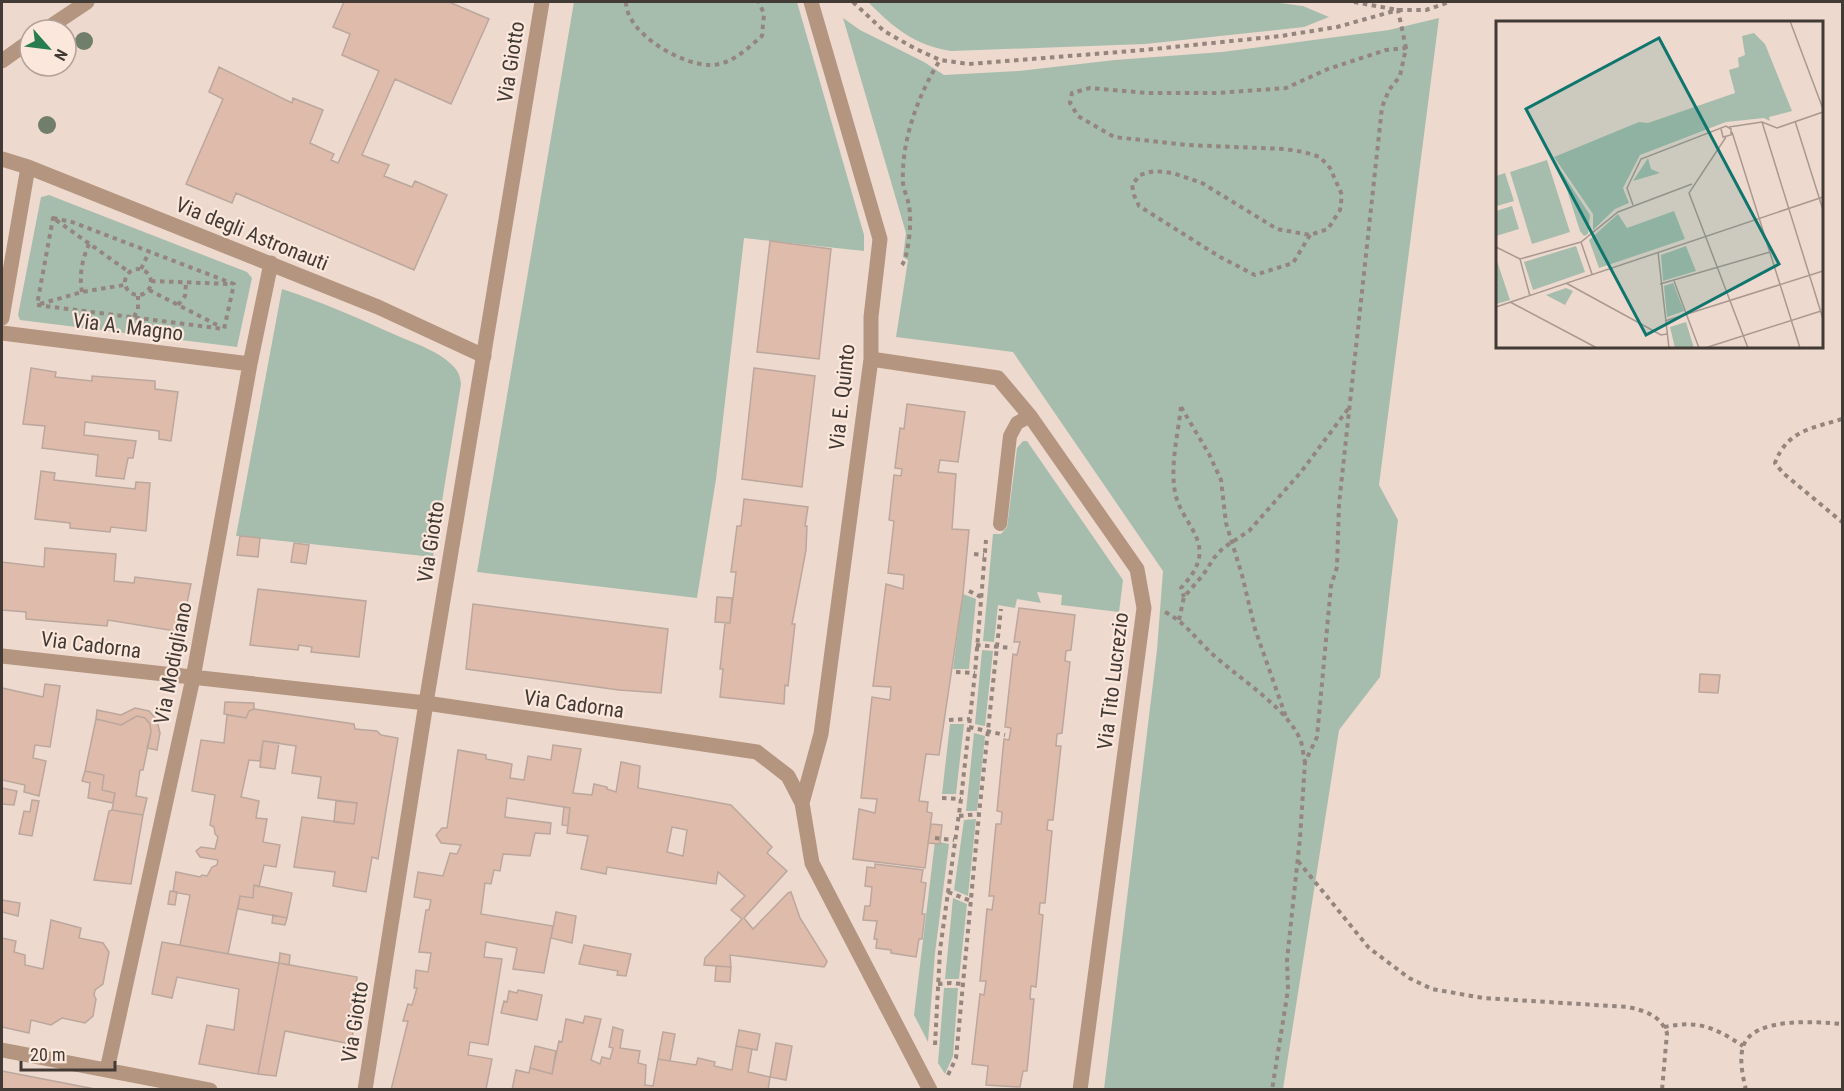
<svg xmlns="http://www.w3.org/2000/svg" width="1844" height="1091" viewBox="0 0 1844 1091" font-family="'Roboto Condensed',sans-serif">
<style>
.green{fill:#a6bdad}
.building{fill:#debbaa;stroke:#bba79d;stroke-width:1.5;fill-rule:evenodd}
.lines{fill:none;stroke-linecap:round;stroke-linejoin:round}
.path{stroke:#94867e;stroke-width:4;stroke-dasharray:4.5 4.5;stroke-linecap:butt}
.service{stroke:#b49680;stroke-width:14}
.minor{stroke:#b49680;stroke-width:15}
.tertiary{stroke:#b49680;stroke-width:15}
.tree{fill:#717e6c}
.labels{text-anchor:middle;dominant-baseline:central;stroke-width:4.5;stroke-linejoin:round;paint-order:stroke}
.street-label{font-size:21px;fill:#423a35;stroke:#fbe7db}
.inset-road{fill:none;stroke:#a99991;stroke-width:1.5}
.view{fill:#0f766e;fill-opacity:0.15;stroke:#0f766e;stroke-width:3}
.inset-edge{fill:none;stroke:#423a35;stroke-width:3}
</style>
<rect width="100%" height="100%" fill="#eed9ce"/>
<path class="green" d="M574,2H797L864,235V251L744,238L716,479L697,598L477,572Z
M868,2H1272L1303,6L1329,17L1304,27L1145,44L951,51C914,45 894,28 868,2Z
M843,18L860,30L924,62L944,75L1019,71L1115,60L1222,52L1389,30L1439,18L1379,485L1398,520L1380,677L1339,730L1283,1089H1104L1157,650L1163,571L1013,352L896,337L908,260L903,257L906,233Z
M49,195L247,272L252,278L237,347L20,320L18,315L41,197Z
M282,289C322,302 360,319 398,336C416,344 441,352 454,367C459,372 460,377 461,384L433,557L236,536Z
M1023,441H1027L1123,580L1119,612L1061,605L1062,595L1037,592L1041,603L1017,599L1015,608L998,605L994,642L983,641L993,534H1001L1007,527L1017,448Z
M963,594L976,599L969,669H953Z
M982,650L993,651L985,726L975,724Z
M950,724H964L956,794H942Z
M974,733L985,736L977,811H966Z
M976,819L968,896L954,890L964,820Z
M935,841L949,844L935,953L928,1042L914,1015Z
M953,898L967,904L959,979H945Z
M944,988H958L953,1056L945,1074L938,1063Z"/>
<path class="building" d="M344,2H449L489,19L451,104L395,79L362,155L389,165L384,176L412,187L415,181L447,195L414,270L236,193L232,203L186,184L223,99L209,92L219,67L292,103L293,98L323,110L310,143L334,154L331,160L338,163L379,71L342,55L350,34L333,27Z
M770,241L831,249L819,359L757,352Z
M31,368L56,372L55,377L92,381V376L155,381V389L178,392L171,441L159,439V431L85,422L84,435L136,441L133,458H128L124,479L96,476L98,455L42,448L45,426L23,424Z
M754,368L815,376L802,487L742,479Z
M907,404L965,412L958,462L940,460L938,472L956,474L952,529L969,530L963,594L939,755L926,754L919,801L928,802L927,812L932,813L925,868L853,859L859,809L875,813L877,799L861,798L872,697L890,700L891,687L873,686L886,584L903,589L904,575L888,573L894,521L889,520L894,475L901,476L902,469L895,468L900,428L904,429Z
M41,471L55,473L54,480L135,489L136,482L150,483L146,531L111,527L110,532L70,528V523L35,519Z
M744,499L808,507L805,526H807L806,550L792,624H795L788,686L785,685L784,704L720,697L723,669H720L725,623H730L736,572H731L737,526H741Z
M240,536L260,538L258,557L237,555Z
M294,543L309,545L306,564L291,562Z
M45,548L116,554L114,581L134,583L135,577L191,584L181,632L108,620L107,626L26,619V612L2,610V614V562L44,567Z
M258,589L366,601L359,657L311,652L312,647L299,645L298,650L250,645Z
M717,597L732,598L730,623L715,622Z
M473,604L668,629L661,693L619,690L466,669Z
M1019,608L1075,615L1071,650L1066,651L1065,661L1070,662L1062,733L1057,734L1056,746H1061L1053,820H1048L1047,830L1052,831L1045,903H1040L1039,914L1043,915L1036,987L1031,986L1030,999H1034L1027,1071H1023L1020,1087L986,1085L988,1066L972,1064L980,994L984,995L986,981H980L987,909L992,910L994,896H989L996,824H1001L1002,812L997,811L1004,739L1009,740L1011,728L1005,727L1013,654L1017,655L1020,642H1014Z
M1700,674L1720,675L1718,693L1699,692Z
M45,684L60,686L50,747L35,745L33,758L46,761L39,796L24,792L25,785L2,780V688L43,697Z
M225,702L254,703V709L249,711L246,718L224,714Z
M135,708L149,711L157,720L160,733L157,750L147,748L151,732L150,724L145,718L137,716L121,725L96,719L97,710L121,715Z
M254,709L354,724L355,729L377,731L381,735L398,738L378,859L372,857L366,892L333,886L335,872L294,867L302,817L354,824L357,803L318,798L321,777L292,773L296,746L263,741L260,761L249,760L241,797L259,801L256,818L267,819L263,842L280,845L276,867L264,865L259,887L254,885L253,898L240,896L228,954L180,945L190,895L173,892L176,872L200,877L202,875L207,876L212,867L217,865L218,860L200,857L196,851L201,847L215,849L218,837L215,834L214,827L210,825L215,795L192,791L201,740L224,743L227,715L246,718L249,711Z
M137,716L145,718L150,724L151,732L143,770H140L136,796L147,798L143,815L112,810L115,793L102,790L104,775L85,771L96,719L121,725Z
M263,741L279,743L275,769L260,767Z
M553,745L581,749L573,793L592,795L594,784L607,787V789L616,792L621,762L640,766L638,788L731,805L772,847L767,853L787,871L744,918L753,929L788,893L791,892L800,918L827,961L826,964L824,967L730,955L731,967L704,965L705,958L742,919L731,910L745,896L718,872L716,884L607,867L606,874L581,869L588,836L567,833L570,808L507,798L505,817L551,823L550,834L535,833L530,856L503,854L500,871L494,870L491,884L485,883L481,914L553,926L544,973L513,969L517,948L486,942L484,957L502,959L488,1045L470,1042L468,1055L492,1059L486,1089L490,1090H391L408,1021H403L408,1004L412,1005L417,988H414L416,970L428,972L431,953L419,952L426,910H429L431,900L414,897L418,872L443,876L450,853L457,854L461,845L441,843L436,835L442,828H447L458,750L486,755V759L512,764L510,778L524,780L528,756L551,760ZM672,827L687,830L683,856L667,852Z
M85,771L104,775L102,790L115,793L113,803L88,798L90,783L82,781Z
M2,788L17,791L14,805L2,804Z
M32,800L39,801L32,836L19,834L24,811L30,812Z
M336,801L357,803L354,824L334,822Z
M564,807L570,808L568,826L562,825Z
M112,810L143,815L131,884L94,880L109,811Z
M931,824L942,825L940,844L928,843Z
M875,864L923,870L921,882L926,883L922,914H925L922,939H919L916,957L891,953V950L876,948L877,939H874L877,921L863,920L865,906H870L872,887L865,886L867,867L875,868Z
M254,885L292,893L287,918L238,909L240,896L253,898Z
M170,891L177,892L175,905L168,904Z
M2,900L20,903L18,916L2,912Z
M556,912L576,916L572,943L551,938Z
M273,915L287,918L285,925L272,923Z
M51,920L81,928L79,938L103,943L109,952L103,984L95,990L94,995L96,999L93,1016L85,1023L62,1018L51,1025L31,1020L29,1033L2,1027V938L16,941L14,952L25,955V965L43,969Z
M162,942L279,963L258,1074L199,1064L207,1025L234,1030L239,989L177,977L172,998L152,994Z
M584,945L631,954L626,976L617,975L618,971L579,964Z
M280,953L290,955L289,965L279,963Z
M279,963L357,977L351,1013L356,1014L351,1044L285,1031L276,1076L258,1074Z
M716,966L731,967L730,982L715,981Z
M518,990L542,995L537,1020L501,1013L504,1001L507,1002L509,991L517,993Z
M585,1016L601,1019L591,1060L600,1064L602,1057L610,1059L613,1048L609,1047L613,1027L623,1030L620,1048L640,1051L638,1063L646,1065L645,1085L653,1086L658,1059L696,1065L698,1058L715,1062L714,1066L732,1070L736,1046L752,1049L748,1072L770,1077L768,1090H512L516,1070L529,1073L530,1068L552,1074L559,1041L562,1042L566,1019L583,1023Z
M739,1030L760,1034L757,1050L736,1046Z
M663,1032L675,1034L670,1061L658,1059Z
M776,1043L792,1046L786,1080L770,1077Z
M535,1046L556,1051L552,1074L530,1068Z
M2,1071L100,1090H2Z"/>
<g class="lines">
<path class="path" d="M626,2C626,33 681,65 710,65C731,65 747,49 762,36L764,14L759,2
M853,2L884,31L914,48L940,60L969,64L1144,50L1281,36L1337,27L1398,10L1406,48L1400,76L1389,90L1382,107L1339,504L1337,567L1331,586L1317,737L1305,762L1300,838L1287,960L1288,990L1272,1090
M1354,2L1398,10H1426L1449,2
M53,218L72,222L234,284L224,329L37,305Z
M56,220L129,272
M1310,235L1293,263L1255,275L1220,257L1139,206L1134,195L1132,185L1140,175L1154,171L1173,173L1202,183L1277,229L1310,235L1328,229L1340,210L1342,195L1330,168L1320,157L1304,152L1284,149L1187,145L1114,137L1078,116L1070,103L1072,93L1090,88L1147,93H1217L1286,88L1328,69L1386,50L1406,48
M902,265C909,255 912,219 909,206C908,199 904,191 903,183C901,141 918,95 940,60
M125 282a13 13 0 1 1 26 0a13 13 0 1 1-26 0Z
M141,269L149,252
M151,281L230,284
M149,290L221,327
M82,292C79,275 82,260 89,244
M40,304L82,292L124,285
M178,305L185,296L186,283
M134,317L138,309V296
M1181,407L1209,454L1221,480L1226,523L1242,575L1255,629L1287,720
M1181,407C1178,434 1170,465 1175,492C1180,521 1211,539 1195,569C1192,576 1186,582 1181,588L1184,597
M1842,419C1813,428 1787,430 1775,463L1783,473L1842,522
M974,554L984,555
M969,591L981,597
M1165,612C1183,621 1193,635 1207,649C1233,675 1285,705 1300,739C1303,746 1303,755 1305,762
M1179,620L1184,597L1203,575L1214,558L1223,548L1249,531L1301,472L1348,409
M976,645L1012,648
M956,672L975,673
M949,720L970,719
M969,727L1005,735
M942,798L961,799
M959,816L979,814
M935,838L954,840
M1298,861L1369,948L1409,978L1432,989L1483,998L1628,1007C1645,1011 1660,1015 1667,1033L1662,1090
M948,892L971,901
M938,984L951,983L962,984
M1664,1027C1699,1020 1714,1027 1743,1046
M935,1045L940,950L961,799L975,673L986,540
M948,1075L956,1058L979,814L1001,609
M1746,1090C1743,1077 1739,1060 1743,1047C1752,1016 1818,1022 1842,1024"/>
<path class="service" d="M1000,524L1010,436L1017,423L1030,416"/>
<path class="minor" d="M45,30L87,2
M2,61L30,41
M2,159L28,167L378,307L484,356
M2,318L28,167
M2,333L250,364
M871,359L998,378L1030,416L1137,569L1144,608L1080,1090
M2,656L426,703L757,752L788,776L802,803L812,863L930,1090
M802,803L821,734L871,359V317L880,239L811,2
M2,1050L210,1090
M107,1070L193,678L250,364L271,263"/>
<path class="tertiary" d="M365,1090L426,703L542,2"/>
</g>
<g class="tree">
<circle cx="84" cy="41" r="9"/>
<circle cx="47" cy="125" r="9"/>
</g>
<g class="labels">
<g class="street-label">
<text transform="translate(511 62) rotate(-81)">Via Giotto</text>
<text transform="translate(252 234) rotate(22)">Via degli Astronauti</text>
<text transform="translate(128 327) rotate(7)">Via A. Magno</text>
<text transform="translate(842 397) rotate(-84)">Via E. Quinto</text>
<text transform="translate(431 542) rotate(-81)">Via Giotto</text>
<text transform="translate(91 645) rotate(7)">Via Cadorna</text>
<text transform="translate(173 663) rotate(-79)">Via Modigliano</text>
<text transform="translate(1113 681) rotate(-83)">Via Tito Lucrezio</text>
<text transform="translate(574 704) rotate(8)">Via Cadorna</text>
<text transform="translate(355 1022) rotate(-81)">Via Giotto</text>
</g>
</g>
<g transform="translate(1496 21)">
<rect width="327" height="327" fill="#eed9ce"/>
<path d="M258,12L269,23L296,90L273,96L274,100L268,97L230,101L144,134L127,167L133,182L119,188L97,209V193L58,136L143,101L152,102L239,72L233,49L243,46L242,37L249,34L246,15ZM152,137L155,148L164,152L137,160ZM51,139L74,211L36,223L14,151ZM65,150L94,194L92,213L88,215L84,210ZM9,152L18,180L1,185L0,155ZM16,185L23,208L0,215V190ZM178,190L189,218L103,247L93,219L122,193L131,207ZM80,225L89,251L37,269L28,241ZM190,225L200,250L167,260L165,234ZM0,237L14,279L0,283ZM177,262L188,290L171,296L168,265ZM70,267L77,270L69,284L50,274ZM190,301L198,327H179L174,306Z" fill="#a6bdad"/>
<path class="inset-road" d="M294,0L327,88M299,100L327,189M266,101L327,298M233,106L266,101L281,107L327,91M236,111L304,327M230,116L193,172L252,327M137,184L131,167L145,138L230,105L235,108V114L227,116L225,108M85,221L96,253M0,226L24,238M162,231L173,327M178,260L203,327M70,262L165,314L171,313M164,263L274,231M34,275L24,238L85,221L122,191L196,163M14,281L101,327M0,286L327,176M169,300L327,250M209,327L325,290"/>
<path class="view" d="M163,17L283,243L150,314L30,88Z"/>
<rect width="327" height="327" class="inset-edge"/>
</g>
<rect width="1844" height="1091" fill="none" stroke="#423a35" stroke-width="6"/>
<g transform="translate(48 48) rotate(118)"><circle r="28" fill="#fbe7db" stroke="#b1a299" stroke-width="1.5"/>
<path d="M0-4.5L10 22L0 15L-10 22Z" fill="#287d50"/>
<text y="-9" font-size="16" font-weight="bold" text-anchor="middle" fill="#423a35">N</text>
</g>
<path d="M21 1061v9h94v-9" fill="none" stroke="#423a35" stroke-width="3"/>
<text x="30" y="1061" font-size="18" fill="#423a35" stroke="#fbe7db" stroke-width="4.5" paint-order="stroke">20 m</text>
</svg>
